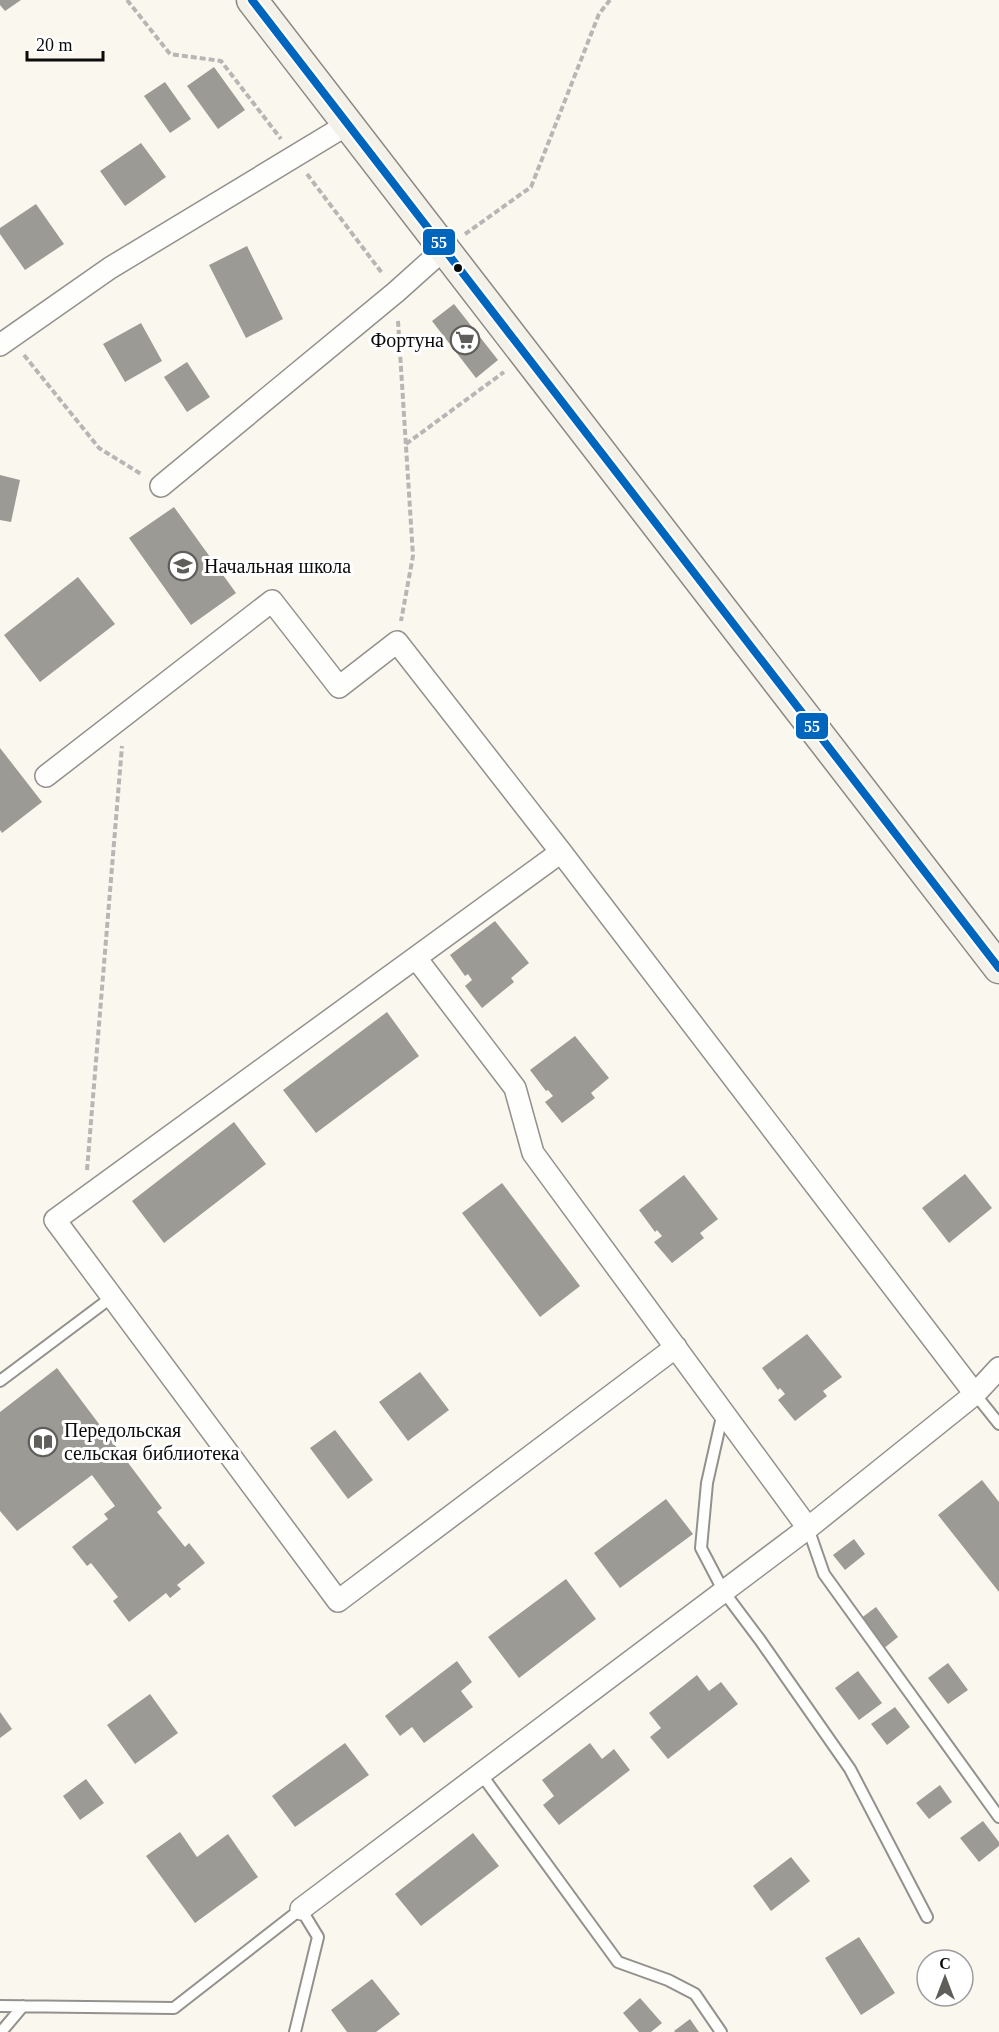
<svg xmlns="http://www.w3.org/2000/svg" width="999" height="2032" viewBox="0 0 999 2032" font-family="'Times New Roman',serif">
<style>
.building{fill:#9c9a94}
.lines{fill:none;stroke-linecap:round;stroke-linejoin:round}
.lane-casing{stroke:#93918d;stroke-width:14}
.street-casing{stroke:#93918d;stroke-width:24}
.secondary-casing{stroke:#898884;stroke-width:33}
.path{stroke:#b7b6b5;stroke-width:4;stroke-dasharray:6 3;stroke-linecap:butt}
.lane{stroke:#fefefc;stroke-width:10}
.street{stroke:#fefefc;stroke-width:21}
.secondary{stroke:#f4f2e8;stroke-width:30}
.bus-1-casing{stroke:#fff;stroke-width:12}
.bus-1{stroke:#0065bd;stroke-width:8}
.bus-dot{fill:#0b0b0b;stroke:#fff;stroke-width:2}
.labels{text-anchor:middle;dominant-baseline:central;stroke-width:6;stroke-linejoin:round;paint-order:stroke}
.poi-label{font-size:20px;fill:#0b0b0b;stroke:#fff;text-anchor:start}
.line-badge{stroke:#fff;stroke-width:2}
.badge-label{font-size:16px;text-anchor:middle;font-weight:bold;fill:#fff}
</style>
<rect width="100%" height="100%" fill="#faf7ee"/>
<path class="building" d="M0,0H21L5,11L0,5Z
M214,67L245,110L218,129L187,86Z
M165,82L191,119L170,133L144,96Z
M141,143L166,177L125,206L100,171Z
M36,204L64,244L25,270L0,234V228Z
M247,246L283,319L246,338L209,265Z
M454,304L498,360L476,378L432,321Z
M141,323L162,361L125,382L103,344Z
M187,362L210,397L187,412L164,377Z
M0,475L20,480L11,522L0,520Z
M174,507L236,593L191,625L129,538Z
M78,577L115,624L40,682L4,635Z
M0,748L42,802L2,833L0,830Z
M495,921L529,963L511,978L514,982L482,1008L465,986L472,980L468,974L465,976L450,955Z
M387,1012L419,1056L316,1133L283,1090Z
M575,1036L609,1078L591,1093L595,1098L562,1123L545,1102L553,1096L548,1090L546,1091L530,1070Z
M234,1122L266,1164L164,1243L132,1201Z
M965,1174L992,1208L949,1243L922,1208Z
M684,1175L718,1219L700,1233L704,1238L672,1263L654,1242L662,1236L657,1230L655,1232L639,1210Z
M502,1183L580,1286L540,1317L462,1213Z
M807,1334L842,1377L823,1391L827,1396L795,1421L778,1400L785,1394L780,1388L778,1390L762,1368Z
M57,1368L162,1508L157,1512L185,1547L189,1543L205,1563L177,1585L181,1589L170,1598L166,1593L129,1622L113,1601L118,1597L91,1563L87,1566L72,1547L108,1519L104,1514L115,1506L92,1475L17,1531L0,1511V1412Z
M420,1372L449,1410L408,1441L379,1402Z
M335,1430L373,1480L348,1499L310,1448Z
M982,1480L999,1502V1592L938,1515Z
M666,1499L693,1534L620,1588L594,1553Z
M854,1539L865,1554L845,1570L833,1555Z
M566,1579L596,1619L519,1678L488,1637Z
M876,1607L898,1637L883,1649L860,1619Z
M457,1661L472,1682L461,1691L473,1707L424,1743L412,1727L400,1736L385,1716Z
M948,1663L968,1690L948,1704L928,1678Z
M858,1671L882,1703L859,1720L835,1688Z
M697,1675L709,1691L721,1682L738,1704L668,1759L650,1737L661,1728L649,1713Z
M150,1694L178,1733L135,1764L107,1725Z
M895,1707L910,1727L887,1745L871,1724Z
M0,1712L12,1729L0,1738Z
M345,1743L369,1775L295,1827L272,1796Z
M590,1743L602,1759L614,1749L630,1770L559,1825L543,1805L554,1796L542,1780Z
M86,1779L104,1803L80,1820L63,1796Z
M940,1785L952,1802L929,1819L916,1803Z
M983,1821L999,1842V1846L979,1862L960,1838Z
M180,1832L197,1857L228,1834L258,1877L195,1923L146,1856Z
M473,1833L499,1866L421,1926L395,1894Z
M791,1857L810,1881L771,1911L753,1886Z
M859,1937L895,1993L861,2015L825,1958Z
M372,1979L400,2014L376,2032H347L331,2010Z
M640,1998L662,2023L651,2032H639L623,2013Z
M690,2019L699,2032H675L674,2031Z"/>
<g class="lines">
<g class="lane-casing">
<path id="lane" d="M0,1381L112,1297
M975,1394L999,1424
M723,1412L707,1483L701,1548L724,1592L760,1640L850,1769L927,1917
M808,1528L824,1574L999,1817
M481,1774L618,1962L668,1980L695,1994L721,2032
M0,2006L174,2008L301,1909L318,1937L295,2032
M1,2032L23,2006"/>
</g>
<g class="street-casing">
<path id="street" d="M0,345L110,268L348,124
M161,486L396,292L444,249
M46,776L272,601L339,687L397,642L561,852L975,1394
M561,852L55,1220L338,1601L676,1347
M416,958L515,1088L533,1153L808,1528
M301,1909L808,1528L975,1394L999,1368"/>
</g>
<g class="secondary-casing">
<path id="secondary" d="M252,0L999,968"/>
</g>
<path class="path" d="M127,0L170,54L221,61L281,139
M307,174L382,273
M465,234L531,187L599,14L610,0
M398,321L413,556L401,621
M24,355L99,448L141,474
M406,444L504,372
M87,1170L122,746"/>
<use href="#lane" class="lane"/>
<use href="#street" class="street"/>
<use href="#secondary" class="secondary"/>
<g class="bus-1-casing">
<path id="bus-1" d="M252,0L999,968"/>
</g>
<use href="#bus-1" class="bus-1"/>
</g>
<defs>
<g id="supermarket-ring" transform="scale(1.5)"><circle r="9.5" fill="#fff" stroke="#5f5e5a" stroke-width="1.5"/><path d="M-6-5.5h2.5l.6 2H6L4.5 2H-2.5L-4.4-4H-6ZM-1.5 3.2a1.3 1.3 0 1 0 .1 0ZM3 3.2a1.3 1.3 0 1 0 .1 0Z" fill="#5f5e5a"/></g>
<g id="school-ring" transform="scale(1.5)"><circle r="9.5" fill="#fff" stroke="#5f5e5a" stroke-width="1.5"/><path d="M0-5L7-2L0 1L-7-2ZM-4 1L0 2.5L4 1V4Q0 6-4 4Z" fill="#5f5e5a"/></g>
<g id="library-ring" transform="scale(1.5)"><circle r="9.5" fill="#fff" stroke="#5f5e5a" stroke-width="1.5"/><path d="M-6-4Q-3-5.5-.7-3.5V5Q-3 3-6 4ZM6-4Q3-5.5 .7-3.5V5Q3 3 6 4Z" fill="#5f5e5a"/></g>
</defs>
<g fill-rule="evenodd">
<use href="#supermarket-ring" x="465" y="340"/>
<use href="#school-ring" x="183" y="566"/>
<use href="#library-ring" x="43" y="1442"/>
</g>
<circle class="bus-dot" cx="458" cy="268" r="5"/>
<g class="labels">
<g class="poi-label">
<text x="444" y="340" text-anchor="end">Фортуна</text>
<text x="204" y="566">Начальная школа</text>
<text x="64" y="1430">Передольская<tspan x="64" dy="23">сельская библиотека</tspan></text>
</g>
</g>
<g class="line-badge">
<rect x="422" y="228" width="34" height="28" rx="6" fill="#0065bd"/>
<rect x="795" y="712" width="34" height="28" rx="6" fill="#0065bd"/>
</g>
<g class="badge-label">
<text x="439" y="248">55</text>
<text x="812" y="732">55</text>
</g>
<g transform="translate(945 1978)"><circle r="28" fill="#ffffff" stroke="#9d9d9d" stroke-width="1.5"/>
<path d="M0-4.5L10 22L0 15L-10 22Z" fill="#5f5e5a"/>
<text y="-9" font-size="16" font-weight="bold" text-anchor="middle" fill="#0b0b0b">С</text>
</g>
<path d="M27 51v9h76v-9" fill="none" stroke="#0b0b0b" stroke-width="3"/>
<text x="36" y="51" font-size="18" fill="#0b0b0b" stroke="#ffffff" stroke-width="4.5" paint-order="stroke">20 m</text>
</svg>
